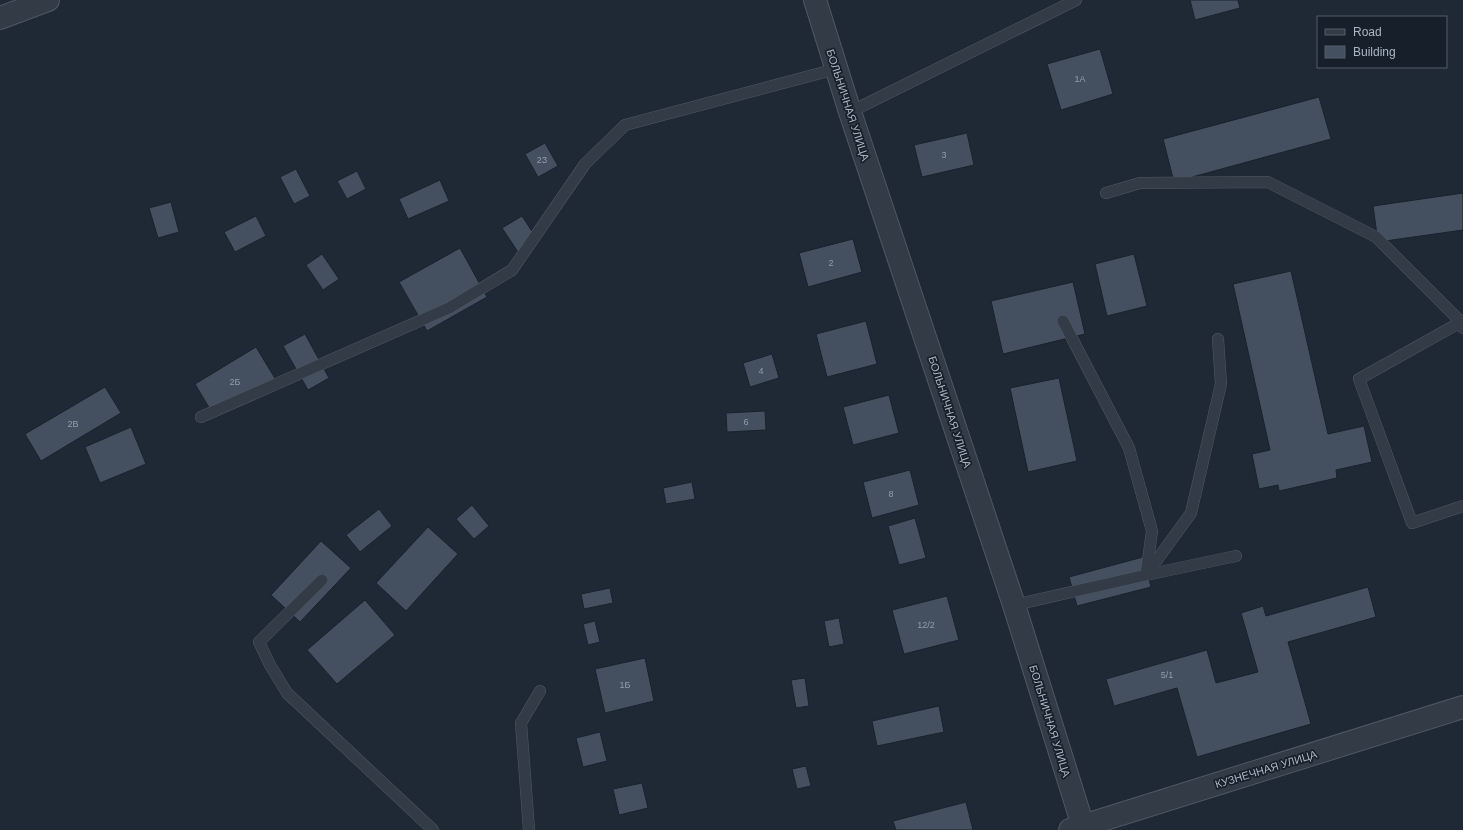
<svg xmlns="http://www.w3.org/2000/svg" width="1463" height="830" viewBox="0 0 1463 830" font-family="Arial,sans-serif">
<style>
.building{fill:#445060;stroke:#19222c}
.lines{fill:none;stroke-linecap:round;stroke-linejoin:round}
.lane-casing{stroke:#4f5964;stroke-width:12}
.street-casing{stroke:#4f5964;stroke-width:24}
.lane{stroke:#323b46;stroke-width:11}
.street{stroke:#323b46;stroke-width:22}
.labels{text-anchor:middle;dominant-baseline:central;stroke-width:3.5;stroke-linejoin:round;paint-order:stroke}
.number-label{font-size:9px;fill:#919cab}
.street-label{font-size:11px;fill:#abb6c4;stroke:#17202a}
</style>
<rect width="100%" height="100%" fill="#1e2935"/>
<path class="building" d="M1190,0H1238L1240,8L1195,20Z
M1100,49L1113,94L1061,110L1047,64Z
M1319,97L1331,139L1174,182L1163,139Z
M967,133L974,165L922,177L914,145Z
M545,143L558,166L538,177L525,154Z
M296,169L310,196L294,204L280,177Z
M357,171L366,189L347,199L337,181Z
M440,180L449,201L408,219L399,199Z
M1463,193V230L1378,242L1373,206Z
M171,202L179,232L158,238L149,208Z
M256,216L266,236L235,252L224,232Z
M522,216L537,239L518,252L502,228Z
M853,239L862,272L808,287L799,253Z
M460,248L487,297L427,331L399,282Z
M322,254L339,279L323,290L306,265Z
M1134,254L1147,306L1107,316L1095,264Z
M1291,271L1328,434L1364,426L1372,462L1336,470L1337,478L1279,491L1278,485L1259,489L1252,454L1270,450L1233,284Z
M1073,282L1085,334L1003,354L991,301Z
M866,321L877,364L827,377L816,334Z
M305,334L329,378L308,390L283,346Z
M256,347L276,380L214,416L195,384Z
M772,354L779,378L750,387L743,363Z
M1059,378L1077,461L1028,472L1010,388Z
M105,387L121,413L41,461L25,434Z
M889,395L899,433L853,445L843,407Z
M765,411L766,430L727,432L726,413Z
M131,427L146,464L100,483L85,447Z
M910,470L919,505L872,518L863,482Z
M692,482L695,499L666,504L663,488Z
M472,505L489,526L474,539L456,519Z
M379,509L392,526L360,552L346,535Z
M915,518L926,558L899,565L888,526Z
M428,527L458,554L406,611L376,583Z
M321,541L351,568L300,622L271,595Z
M1143,557L1151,587L1077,606L1069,577Z
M1368,587L1376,617L1288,642L1311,724L1197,757L1177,688L1114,706L1106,679L1207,650L1216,683L1258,672L1241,613L1263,606L1266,616Z
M610,588L613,603L584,609L581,594Z
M947,596L959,640L904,654L892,610Z
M365,600L395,635L337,684L307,650Z
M839,618L844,644L829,647L824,621Z
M595,621L600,642L588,645L583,624Z
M645,658L654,701L605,713L595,669Z
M805,678L809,706L796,708L791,680Z
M939,706L944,732L877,746L872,721Z
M600,732L607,761L583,767L576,738Z
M806,766L811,786L797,789L792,769Z
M642,783L648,808L619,815L613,789Z
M966,802L973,830H896L893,821Z"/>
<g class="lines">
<g class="lane-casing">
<path id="lane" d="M850,112L1076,0
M1106,193L1140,183L1268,182L1376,237L1461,322H1463
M1463,328L1461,322L1359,379L1412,523L1463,506
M1218,339L1221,384L1191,513L1146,575L1236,556
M201,417L449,308L512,270L585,164L625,125L836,69
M322,580L259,642L270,665L287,693L433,830
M1014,605L1146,575L1152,531L1129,448L1063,321
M529,830L521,723L540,691"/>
</g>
<g class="street-casing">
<path id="street" d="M815,0L850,112L1014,605L1083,826
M0,18L48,0
M1070,830L1463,707"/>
</g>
<use href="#lane" class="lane"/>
<use href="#street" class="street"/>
</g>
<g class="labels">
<g class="number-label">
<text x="1080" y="79">1А</text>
<text x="944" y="155">3</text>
<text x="542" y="160">2З</text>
<text x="831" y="263">2</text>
<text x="761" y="371">4</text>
<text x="235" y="382">2Б</text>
<text x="746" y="422">6</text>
<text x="73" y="424">2В</text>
<text x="891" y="494">8</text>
<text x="926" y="625">12/2</text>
<text x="1167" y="675">5/1</text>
<text x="625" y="685">1Б</text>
</g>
<g class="street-label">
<text transform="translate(848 105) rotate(72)">БОЛЬНИЧНАЯ УЛИЦА</text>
<text transform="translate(950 412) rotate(72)">БОЛЬНИЧНАЯ УЛИЦА</text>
<text transform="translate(1050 721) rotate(73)">БОЛЬНИЧНАЯ УЛИЦА</text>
<text transform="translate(1266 769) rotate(-17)">КУЗНЕЧНАЯ УЛИЦА</text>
</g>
</g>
<rect x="1317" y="16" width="130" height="52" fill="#17202a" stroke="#525c68"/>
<rect x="1325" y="29" width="20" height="6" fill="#323b46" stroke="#525c68"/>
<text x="1353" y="36" font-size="12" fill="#abb6c4">Road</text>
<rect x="1325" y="46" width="20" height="12" fill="#445060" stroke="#525c68"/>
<text x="1353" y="56" font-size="12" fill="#abb6c4">Building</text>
</svg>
